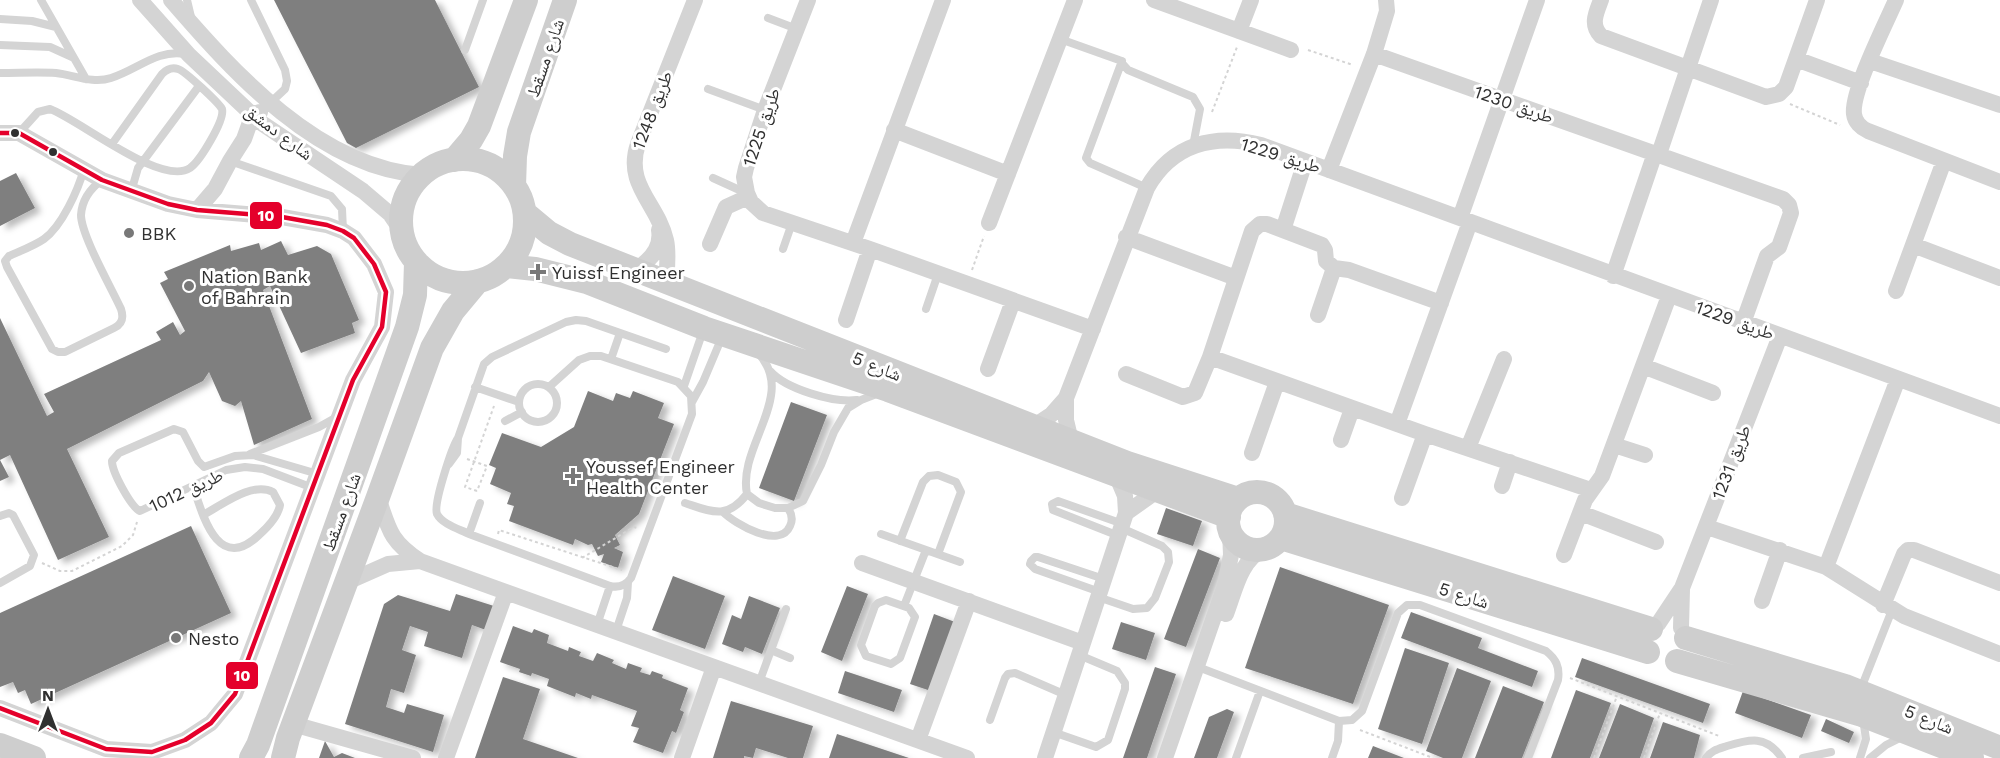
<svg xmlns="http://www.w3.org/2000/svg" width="2000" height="758" viewBox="0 0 2000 758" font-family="'Work Sans','Noto Naskh Arabic',sans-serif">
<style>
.building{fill:#7f7f7f;filter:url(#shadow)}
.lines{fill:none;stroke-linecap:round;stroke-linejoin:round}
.path{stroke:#d4d4d4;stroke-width:2;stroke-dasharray:3 3;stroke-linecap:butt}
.lane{stroke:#d4d4d4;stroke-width:8}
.street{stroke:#d4d4d4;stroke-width:16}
.secondary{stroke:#cecece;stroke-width:24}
.bus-1-casing{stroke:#fff;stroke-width:9}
.bus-1{stroke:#e4002b;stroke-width:4.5}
.bus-dot{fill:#303030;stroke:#fff;stroke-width:2}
.poi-dot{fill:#787878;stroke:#fff;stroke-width:2}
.labels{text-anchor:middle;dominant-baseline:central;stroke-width:6;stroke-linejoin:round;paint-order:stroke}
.street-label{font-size:18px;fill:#303030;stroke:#fff}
.poi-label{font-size:18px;fill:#303030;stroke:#fff;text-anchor:start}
.line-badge{stroke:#fff;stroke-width:2}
.badge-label{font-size:16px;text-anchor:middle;font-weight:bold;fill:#fff}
</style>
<defs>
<filter id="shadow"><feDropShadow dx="6" dy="4" stdDeviation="3" flood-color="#0004"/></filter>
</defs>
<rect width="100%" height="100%" fill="#fff"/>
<path class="building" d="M274,0H435L479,87L356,148L347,143Z
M16,173L35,208L0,226V181Z
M281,241L288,255L317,246L331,254L359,320L352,323L355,333L301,353L270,286L263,290L312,419L254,445L241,401L235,406L222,401L209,372L203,381L67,449L109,537L58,560L10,455L0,460L9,477L0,481V318L47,416L54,412L44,394L161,340L156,332L173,322L180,335L185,331L160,283L168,279L164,272L230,245L231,251L259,243L261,250Z
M588,391L613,401L616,393L630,398L633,391L664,403L658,418L674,424L639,514L615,535L620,545L614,548L623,552L618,568L601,562L604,554L598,556L592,544L588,545L575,539L573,545L509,521L514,506L507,504L511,493L490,484L496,468L489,465L502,433L541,447L574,427Z
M791,402L827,415L794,501L759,488Z
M1166,508L1202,521L1193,546L1157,534Z
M191,526L231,613L31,704L25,690L18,693L13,682L0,687V613Z
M1198,549L1220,558L1186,647L1164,639Z
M1280,567L1389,605L1353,704L1245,668Z
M673,576L725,596L705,649L652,630Z
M847,586L868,594L842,661L821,652Z
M456,594L494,606L486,630L472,625L462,658L424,646L428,632L410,626L402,650L416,655L404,693L391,689L386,707L404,713L407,704L444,715L433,752L345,724L384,604L398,595L450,611Z
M749,596L780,608L762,654L745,647L743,652L722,644L732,615L741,619Z
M1411,612L1482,638L1478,648L1538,671L1532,687L1401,638Z
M934,614L955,622L931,691L910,684Z
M1121,622L1155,633L1146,660L1112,649Z
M513,626L532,633L534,629L549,635L547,643L568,651L569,647L581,652L579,656L593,661L597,653L614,660L612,663L626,669L628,663L642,668L640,672L650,675L652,671L663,675L662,678L688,688L680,710L684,712L676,733L672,731L663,753L633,742L639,728L631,726L637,711L592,695L591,699L576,693L575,697L547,686L549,679L532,673L531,676L519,672L520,669L500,662Z
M1405,648L1449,663L1422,744L1378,729Z
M1582,658L1710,704L1703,723L1575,677Z
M1155,667L1176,674L1147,758H1123Z
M1457,668L1491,681L1462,758H1443L1426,751Z
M845,671L902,690L894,712L838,693Z
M503,677L540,689L523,739L578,758H475Z
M1503,686L1544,702L1522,758H1475Z
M1576,690L1611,703L1590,758H1551Z
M1743,691L1811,715L1802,738L1735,713Z
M731,701L813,726L803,758H788L756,748L753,758L744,756V758H713Z
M1620,704L1654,718L1640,758H1599Z
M1227,709L1234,712L1217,758H1194L1209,717Z
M1826,719L1854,732L1849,743L1821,731Z
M1663,722L1700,735L1694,758H1650Z
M837,734L909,758H829Z
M325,741L334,757L342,753L355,758H319Z
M1373,746L1404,758H1368Z"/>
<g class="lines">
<path class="path" d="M1308,50L1353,65
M1790,104L1840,125
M1212,112L1237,47
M972,270L984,236
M467,459L487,466L477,491
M477,491L465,487L494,406
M498,534L499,530L622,570
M582,558L634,527L637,528
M42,563L60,571H72L122,546L133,535L137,522
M1570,678L1719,736
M1360,730L1433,758
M1594,758L1617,696
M1644,758L1660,713"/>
<path class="lane" d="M41,0L86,79
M187,0L191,17
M251,0L285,70L287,81L285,89L270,103
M768,18L797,29
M0,19L32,21L56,27
M1060,39L1119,60L1128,70L1193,97L1200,109L1193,146
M0,45L50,47L72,57
M465,50L483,0
M1122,61L1086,158L1090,163L1147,188
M0,73C19,73 38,72 56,73C74,75 93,84 111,78C137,70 157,49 185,54
M708,89L765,110
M19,133L38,112L50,109C80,120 161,187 190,168C200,161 225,120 222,109C219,103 185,71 178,69C172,67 166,70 162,74L112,144
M230,161L331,196L342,209L343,231
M84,169C78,190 62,226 44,239C34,246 20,251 9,256L5,261L7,267L52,349L58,352H65L114,328C122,324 124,318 121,309C112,289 81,235 81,215C82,200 91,188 102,180
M713,178L746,193
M131,192L138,168L199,86
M783,249L792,223
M926,309L938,274
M757,352C799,394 737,446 747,494L759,503L775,508H788L803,501L821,465L834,432L848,408L861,400L879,393
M611,359L620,333
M770,371C786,389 833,403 857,400
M519 403a19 19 0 1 1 38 0a19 19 0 1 1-38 0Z
M684,386L703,331
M475,387L519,402
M692,402L703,382L722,337
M505,421L522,412
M458,438C452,447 433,504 437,514C442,524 459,529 469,534L610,586C619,588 626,585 631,578L692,414L691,396L678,382L601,356H590L579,360L549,387
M250,454L319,427L337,417
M449,464L457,453L458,438L484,364L492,357L566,322L576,320L586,321L666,349
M193,486C203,516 218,574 259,535C268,527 278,517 280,505L273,492C252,481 222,505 203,515
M313,488L263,469L245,467L226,470L140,511C131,507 112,472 112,461L119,453L174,429L183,432L198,461L204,467L235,456L253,455L318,474
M685,503C712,512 727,520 747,494
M723,512C735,524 780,550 790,526C793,520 792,514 788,508
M0,516L9,513L13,515L34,555L30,566L0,583
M469,534L480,503
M881,534L960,562
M1119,536L1053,510L1052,504L1058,501L1123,524
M900,541L923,482L929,476L938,475L956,482L961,492L938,554
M1100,592L1035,569L1030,564L1031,561L1035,557H1038L1104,579
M1098,597L1133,609L1147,608L1155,598L1169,562L1168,552L1162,546L1121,528
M886,600L909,608L915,617L900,658L891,664L866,656L861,645L875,606L878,603Z
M904,606L926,550
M597,625L610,586
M616,631L627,598L628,582
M771,650L790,658
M1198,667L1339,721L1352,720L1362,711L1398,613L1407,605H1420L1546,651C1556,659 1560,667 1558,680L1528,758
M759,683L786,609
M1860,691L1892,610
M990,720L1005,678L1008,674L1015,673L1066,695
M1053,732L1096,747L1108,740L1125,689V683L1117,671L1079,655
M1236,758L1260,691
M1332,758L1338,741L1339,721
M1706,758C1712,750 1718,749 1727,746C1750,739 1766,735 1782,758
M1803,758L1831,752
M1860,758L1866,739L1863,719
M1870,758L1886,745L1902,737"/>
<path class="street" d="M140,0L189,55L260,122L363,191L390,214L401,230
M171,0C234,73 319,168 422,175
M808,0L765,110L746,168L744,177L747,193L751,202L763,213L870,249L1093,329
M1154,0L1291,50
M1601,0C1596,13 1590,25 1601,36L1766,97L1779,94L1786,87L1817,0
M1896,0C1886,23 1851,92 1854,114C1855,122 1861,128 1868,131L2000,182
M1239,31L1251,0
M1374,54L1783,199L1789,205L1791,213L1779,247L1767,256L1743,323
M1796,59L1861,83
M1870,61L2000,105
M894,130L1008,174
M0,133H19L102,180L168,204L197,210L282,217L327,225L343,231L354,238L374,264L386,292L382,327L353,380L235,694L211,723L185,740L152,752L106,749L0,708
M1659,154L1711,0
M1329,170L1374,54L1387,11L1386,0
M197,210L215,189L230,161L244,139L253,114L260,112
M1460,218L1537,0
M989,223L1075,0
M1283,230L1305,162
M1126,237L1236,278
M853,243L943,0
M710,244L726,207L748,197
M1913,245L2000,278
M636,269C651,260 662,248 659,230
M1613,276L1655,153
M666,282C667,268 669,253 666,240C658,204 624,185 638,144L695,0
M1896,291L1944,161
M1318,315L1334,268
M846,320L870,249
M1210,357L1425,434L1591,490
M1643,366L1713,393
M988,369L1013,301
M1126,374L1183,397L1195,393L1210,357L1252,231L1260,224H1267L1322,245L1325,250L1326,261L1334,268L1349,270L1441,303
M1397,424L1470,222
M1033,427L1051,415L1066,398
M1341,440L1352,409
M1071,441L1066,420V398L1147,188C1172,144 1214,133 1261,145L2000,416
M1614,445L1645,455
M1468,448L1504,359
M1252,453L1277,382
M1502,486L1510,462
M378,497C389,530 390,541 420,561L967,758
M1402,498L1425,434
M1126,513L1157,491
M1581,513L1656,542
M1707,527L1826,567L1904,616L2000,654
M1564,555L1585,500L1602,476L1669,296
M862,563L1083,643
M1826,567L1898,379
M345,583L388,564L420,561
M1762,601L1780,550
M1883,605L1904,554L1908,550H1914L2000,583
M1226,614C1235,591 1240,560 1264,549
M1658,624L1682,588L1780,336
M1681,628L1682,589
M293,724L413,758
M918,740L969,601
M446,758L506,592
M682,758L714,667
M1045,758L1126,513L1125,496L1117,477
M1165,758L1225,585L1231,555L1230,531"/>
<path class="secondary" d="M401 221a62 62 0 1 1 124 0a62 62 0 1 1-124 0Z
M454,160L471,140L479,126L526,0
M514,186L515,156L519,132L565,0
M525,213L549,233L570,244L1127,463L1238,499
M506,266L535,269L587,282L704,328L888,390L1229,517
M1228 521a29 29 0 1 1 58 0a29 29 0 1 1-58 0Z
M1285,514L1651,629
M1281,538L1648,652
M1686,638L1845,686L2000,748
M1677,661L1862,715L1972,758
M0,745L34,758
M251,758L258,745L407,327L415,295L416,262
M283,758L288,738L378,497L432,348L453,311L478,281"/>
<g class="bus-1-casing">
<path id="bus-1" d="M0,133H19L102,180L168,204L197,210L282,217L327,225L343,231L354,238L374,264L386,292L382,327L353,380L235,694L211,723L185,740L152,752L106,749L0,708"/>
</g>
<use href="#bus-1" class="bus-1"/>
</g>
<g class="bus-dot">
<circle cx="15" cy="133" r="5"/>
<circle cx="53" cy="152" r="5"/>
</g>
<g class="poi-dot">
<circle cx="129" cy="233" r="6"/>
<path d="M535 263h6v6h6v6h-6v6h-6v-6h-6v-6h6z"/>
<circle cx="189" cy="286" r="6"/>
<path d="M570 467h6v6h6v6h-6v6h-6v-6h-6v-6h6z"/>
<circle cx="176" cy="638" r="6"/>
</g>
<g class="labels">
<g class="street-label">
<text transform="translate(545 58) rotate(-71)">شارع مسقط</text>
<text transform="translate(1514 104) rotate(19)">طريق 1230</text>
<text transform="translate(652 110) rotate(-69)">طريق 1248</text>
<text transform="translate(761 127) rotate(-71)">طريق 1225</text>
<text transform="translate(279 132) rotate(37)">شارع دمشق</text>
<text transform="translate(1281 155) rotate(17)">طريق 1229</text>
<text transform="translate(1735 320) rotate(20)">طريق 1229</text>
<text transform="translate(877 366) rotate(22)">شارع 5</text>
<text transform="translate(1731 462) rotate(-69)">طريق 1231</text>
<text transform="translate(186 490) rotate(-25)">طريق 1012</text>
<text transform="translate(341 512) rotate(-70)">شارع مسقط</text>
<text transform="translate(1464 595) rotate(17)">شارع 5</text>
<text transform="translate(1929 719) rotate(22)">شارع 5</text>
</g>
<g class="poi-label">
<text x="141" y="233">BBK</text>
<text x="552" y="272">Yuissf Engineer</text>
<text x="201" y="276">Nation Bank<tspan x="201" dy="21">of Bahrain</tspan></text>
<text x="586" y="466">Youssef Engineer<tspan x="586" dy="21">Health Center</tspan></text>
<text x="188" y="638">Nesto</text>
</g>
</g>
<g class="line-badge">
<rect x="249" y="201" width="34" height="29" rx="6" fill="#e4002b"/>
<rect x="225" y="661" width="34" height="29" rx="6" fill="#e4002b"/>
</g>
<g class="badge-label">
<text x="266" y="221">10</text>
<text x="242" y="681">10</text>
</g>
<g transform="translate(48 710)" stroke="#ffffff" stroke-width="4.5" paint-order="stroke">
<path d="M0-4.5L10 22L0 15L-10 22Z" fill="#303030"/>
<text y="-9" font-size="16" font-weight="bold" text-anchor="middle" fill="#303030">N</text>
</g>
</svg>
